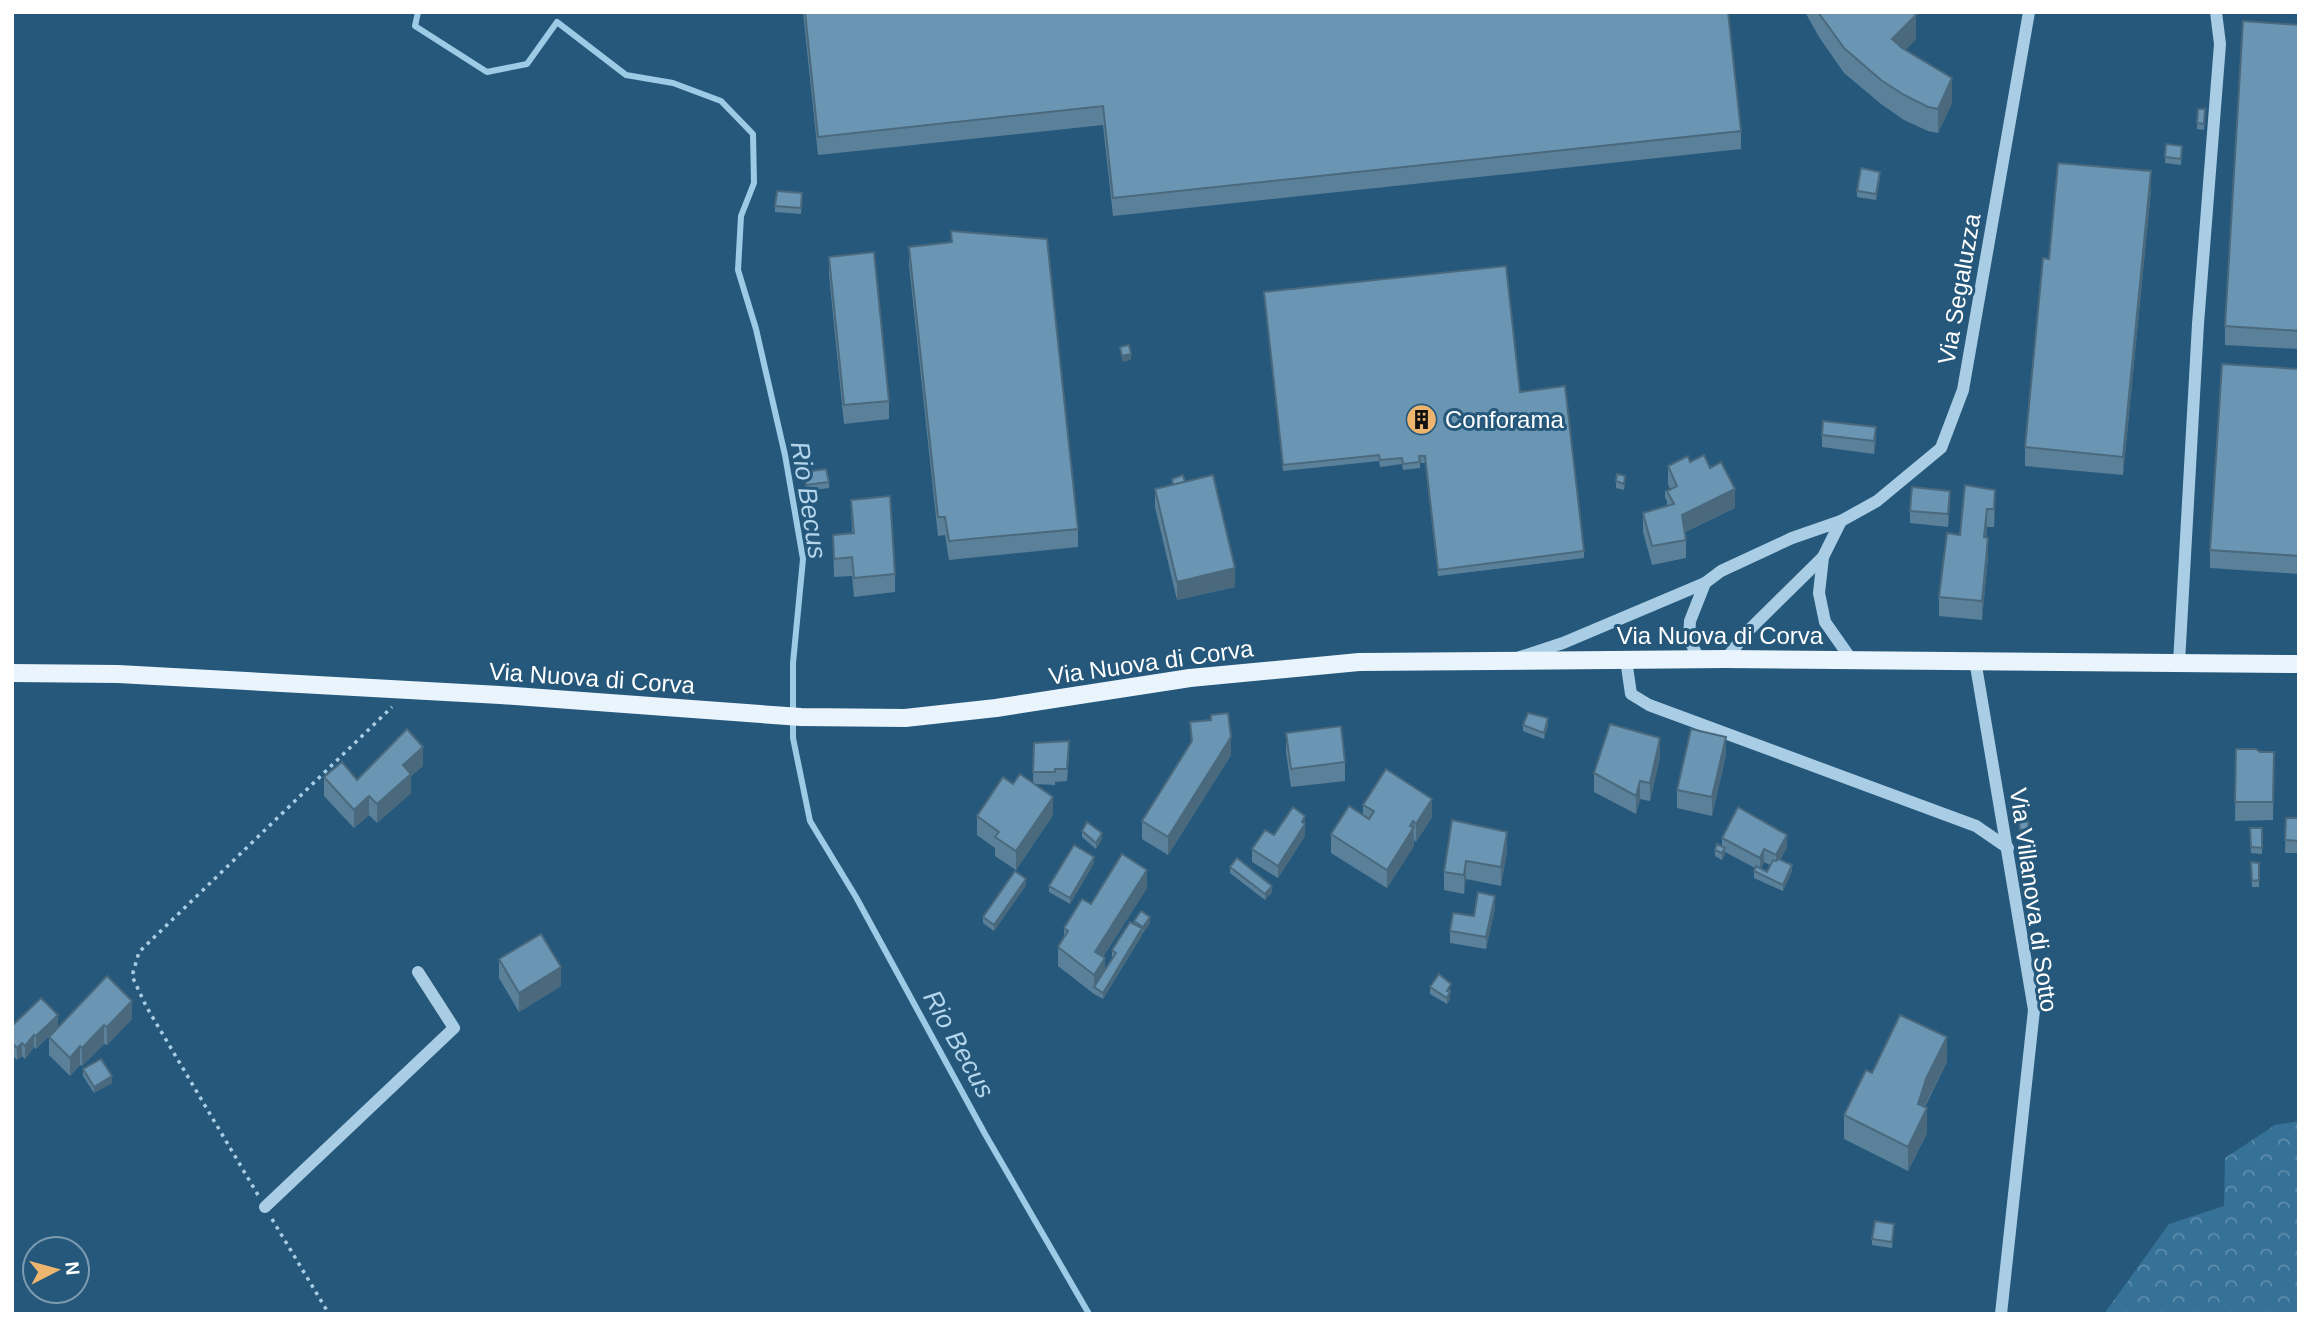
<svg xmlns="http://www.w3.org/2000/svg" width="2311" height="1326" viewBox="0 0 2311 1326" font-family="Helvetica,sans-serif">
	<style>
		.forest { fill: url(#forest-crowns) }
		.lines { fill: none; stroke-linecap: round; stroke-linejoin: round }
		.stream { stroke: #9dcae5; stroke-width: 6 }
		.path { stroke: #a9cde4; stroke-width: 3.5; stroke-dasharray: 3.5 5; stroke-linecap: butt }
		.minor { stroke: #a9cde4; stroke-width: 12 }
		.major { stroke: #e9f4fc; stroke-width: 18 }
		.wall { fill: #5b819a; fill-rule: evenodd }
		.shaded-wall { fill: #4a697d }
		.building { fill: #6a96b3; stroke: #4a697d; stroke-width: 2 }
		.labels { text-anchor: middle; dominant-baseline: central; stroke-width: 6; stroke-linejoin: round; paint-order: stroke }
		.street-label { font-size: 24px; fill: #fff; stroke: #25587b }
		.poi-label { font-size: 24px; fill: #fff; stroke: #25587b; text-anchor: start }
		.water-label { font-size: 26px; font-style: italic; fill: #b4d6ec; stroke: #25587b }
	</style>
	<defs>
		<pattern id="forest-crowns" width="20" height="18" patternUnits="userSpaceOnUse" patternTransform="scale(1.75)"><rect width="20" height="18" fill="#367197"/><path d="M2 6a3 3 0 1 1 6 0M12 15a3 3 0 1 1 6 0" fill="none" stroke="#5e8dac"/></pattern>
	</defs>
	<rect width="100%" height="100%" fill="#25587b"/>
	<polygon class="forest" points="2299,1121 2299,1314 2104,1314 2169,1224 2224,1206 2225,1158 2275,1125"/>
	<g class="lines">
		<polyline class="stream" points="418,12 415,26 487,72 527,64 557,22 626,75 673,83 721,101 753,134 754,183 741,216 738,270 756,329 785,455 803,559 793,663 793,738 810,821 856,897 985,1134 1089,1314"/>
		<g class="path">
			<polyline points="258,1195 146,1006 132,976 139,952 392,707"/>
			<polyline points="272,1219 329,1314"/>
		</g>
		<g class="minor">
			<polyline points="1823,557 1819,593 1825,622 1851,659"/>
			<polyline points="1520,657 1563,643 1705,583"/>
			<polyline points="1699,659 1689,639 1690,621 1705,583 1721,571 1792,538 1841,521"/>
			<polyline points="1726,659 1748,631 1823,557 1841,521 1877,501 1941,448 1963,390 2029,12"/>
			<polyline points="1626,660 1631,694 1649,705 1976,826 2008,848"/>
			<polyline points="1975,660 2034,1010 2001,1314"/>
			<polyline points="2179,663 2198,324 2220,44 2216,12"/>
			<polyline points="265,1207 454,1028 418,972"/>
		</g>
		<polyline class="major" points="12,673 118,674 500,695 801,717 905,718 996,708 1190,678 1359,662 1726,659 2299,664"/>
	</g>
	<g class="wall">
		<polygon points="803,12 1728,12 1741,131 1741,149 1113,216 1103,125 818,155"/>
		<polygon points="1805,12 1912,12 1916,39 1905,50 1952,103 1938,133 1928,131 1904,120 1881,104 1844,73 1819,37"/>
		<polygon points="2299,25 2299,349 2225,345 2225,326"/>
		<polygon points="2198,109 2205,109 2204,130 2197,129"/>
		<polygon points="2166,144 2182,146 2181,165 2165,163"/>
		<polygon points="1880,178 1876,200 1857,197 1857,191"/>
		<polygon points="2151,190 2123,475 2025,466 2025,447 2049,259"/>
		<polygon points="802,200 801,214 775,212 775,206"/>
		<polygon points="951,231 1078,529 1078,547 949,560 945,535 938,536 909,265 909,247 951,242"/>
		<polygon points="829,257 889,401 889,419 844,424 829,275"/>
		<polygon points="1264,292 1520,392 1584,551 1584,558 1438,576 1425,463 1420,463 1420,468 1403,470 1402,464 1380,467 1379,461 1283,471"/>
		<polygon points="2299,369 2299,574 2210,568 2210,550"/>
		<polygon points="1822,435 1876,440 1874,454 1822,447"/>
		<polygon points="1690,462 1710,468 1735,508 1685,532 1686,540 1686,558 1652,565 1643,532 1643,513 1667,506 1667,502 1665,497 1665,491 1670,489 1668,484 1668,466"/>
		<polygon points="804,472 829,482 829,488 806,491"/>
		<polygon points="1172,479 1185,482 1235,587 1177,600 1155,507 1155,489 1172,485"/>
		<polygon points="1616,481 1625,482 1624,490 1616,488"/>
		<polygon points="1965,485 1995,508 1994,527 1987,527 1986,538 1988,556 1982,620 1939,616 1939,597 1960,535"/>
		<polygon points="851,500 895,574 895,592 854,597 852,576 834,577 833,535 852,533"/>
		<polygon points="1950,503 1948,527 1910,523 1910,511"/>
		<polygon points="1190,722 1231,755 1168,855 1142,839 1142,821 1191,744"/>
		<polygon points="1523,725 1548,725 1544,739 1523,731"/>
		<polygon points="1286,733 1345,762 1345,781 1291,787 1286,752"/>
		<polygon points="1034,743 1069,753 1067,781 1055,782 1055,785 1035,784 1053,815 1016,870 995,856 995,848 977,835 977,816 1013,784 1033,783"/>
		<polygon points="2236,749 2274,752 2273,820 2235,821"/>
		<polygon points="1726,755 1712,816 1677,808 1677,790"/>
		<polygon points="1660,757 1650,801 1640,799 1636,814 1594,792 1594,773"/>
		<polygon points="423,766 411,776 411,793 377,823 369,815 354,828 324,796 324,777 357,780"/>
		<polygon points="1363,805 1432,817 1416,842 1414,840 1414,846 1387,888 1331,853 1331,834 1363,815"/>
		<polygon points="1305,816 1305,836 1278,878 1252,862 1252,849"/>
		<polygon points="2286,818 2299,818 2299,853 2285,853"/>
		<polygon points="1452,820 1507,851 1501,886 1466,879 1464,894 1444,890 1444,872"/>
		<polygon points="2019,822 2029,829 2029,835 2020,836"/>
		<polygon points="2250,828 2262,828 2262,854 2251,853"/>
		<polygon points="1082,831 1102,839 1096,849 1082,837"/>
		<path d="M1722,838L1787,847L1780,860L1792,871L1783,891L1754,878V871L1755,868L1725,852V854L1722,860L1715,856V850L1722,847ZM1764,862L1770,865L1767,872L1761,868Z"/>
		<polygon points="2251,862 2259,863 2259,887 2252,887"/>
		<polygon points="1094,863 1070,904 1049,892 1049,886"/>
		<polygon points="1230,867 1272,892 1265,900 1230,873"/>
		<polygon points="1026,885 994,931 983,923 983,917"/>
		<polygon points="1147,888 1103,957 1105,971 1113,957 1112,957 1112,950 1134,924 1134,921 1150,923 1143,933 1142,932 1142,935 1103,999 1094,994 1058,966 1058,947 1064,937 1064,928 1091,904"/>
		<polygon points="1495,908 1486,949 1450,943 1450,931 1474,916"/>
		<polygon points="499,959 561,986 519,1012 499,978"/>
		<polygon points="1430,987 1451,990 1450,992 1450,999 1447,1004 1430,994"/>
		<polygon points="132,1019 107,1045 104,1044 82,1066 80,1065 70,1076 49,1055 49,1037 52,1033 36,1049 34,1047 25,1059 22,1056 17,1060 12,1055 12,1026 58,1027"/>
		<polygon points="1947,1062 1925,1107 1927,1133 1908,1171 1844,1139 1844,1115 1872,1073"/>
		<polygon points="83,1069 112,1083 94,1093 83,1076"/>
		<polygon points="1894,1230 1892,1248 1872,1245 1872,1239"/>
	</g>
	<g class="shaded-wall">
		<polygon points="1916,15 1916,39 1892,63 1892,39"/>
		<polygon points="1952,78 1952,103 1938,133 1938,109"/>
		<polygon points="2151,171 2151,190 2123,475 2123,457"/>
		<polygon points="1131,354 1131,360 1122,362 1122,356"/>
		<polygon points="1876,427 1876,440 1874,454 1874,441"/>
		<polygon points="1735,489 1735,508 1682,533 1682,515"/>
		<polygon points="1995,490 1995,508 1994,527 1994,509"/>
		<polygon points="1950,491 1950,503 1948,527 1948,514"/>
		<polygon points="1987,509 1987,527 1984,556 1984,537"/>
		<polygon points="1988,538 1988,556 1982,620 1982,601"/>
		<polygon points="1235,568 1235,587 1177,600 1177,582"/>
		<polygon points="1548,718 1548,725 1544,739 1544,733"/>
		<polygon points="1231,737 1231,755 1168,855 1168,837"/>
		<polygon points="1726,737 1726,755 1712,816 1712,797"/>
		<polygon points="1660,738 1660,757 1650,801 1650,783"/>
		<polygon points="423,747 423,766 411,776 411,793 377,823 377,804 403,765"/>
		<polygon points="1640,781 1640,799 1636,814 1636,796"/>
		<polygon points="369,796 369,815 354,828 354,810"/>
		<polygon points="1053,797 1053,815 1016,870 1016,851"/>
		<polygon points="1432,799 1432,817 1416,842 1416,824"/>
		<polygon points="1305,816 1305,836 1278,878 1278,866"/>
		<polygon points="1413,821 1414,846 1387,888 1387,870"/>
		<polygon points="1507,832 1507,851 1501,886 1501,867"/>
		<polygon points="1102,833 1102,839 1096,849 1096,843"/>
		<polygon points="1787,835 1787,847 1776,867 1776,855"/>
		<polygon points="1725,848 1725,854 1722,860 1722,853"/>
		<polygon points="1764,849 1764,862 1760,870 1760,858"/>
		<polygon points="1094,857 1094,863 1070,904 1070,898"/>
		<polygon points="1466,861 1466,879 1464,894 1464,875"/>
		<polygon points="1792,865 1792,871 1783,891 1783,885"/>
		<polygon points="1147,870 1147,888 1095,970 1095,952"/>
		<polygon points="1026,879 1026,885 994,931 994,925"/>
		<polygon points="1272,886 1272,892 1265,900 1265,894"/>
		<polygon points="1495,896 1495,908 1486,949 1486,937"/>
		<polygon points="1150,917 1150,923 1143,933 1143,927"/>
		<polygon points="1142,928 1142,935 1103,999 1103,993"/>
		<polygon points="1105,958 1105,977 1094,987 1094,975"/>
		<polygon points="561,967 561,986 519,1012 519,993"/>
		<polygon points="1450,992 1450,999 1447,1004 1447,998"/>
		<polygon points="132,1001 132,1019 107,1045 107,1027"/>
		<polygon points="58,1015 58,1027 36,1049 36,1036"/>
		<polygon points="104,1025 104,1044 82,1066 82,1048"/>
		<polygon points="34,1035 34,1047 25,1059 25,1046"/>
		<polygon points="1947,1037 1947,1062 1926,1103 1920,1122 1927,1108 1927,1133 1908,1171 1908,1147 1918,1104 1926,1079"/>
		<polygon points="22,1043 22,1056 17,1060 17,1048"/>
		<polygon points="80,1046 80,1065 70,1076 70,1058"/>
		<polygon points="112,1076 112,1083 94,1093 94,1087"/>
	</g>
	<g class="building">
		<polygon points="805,12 1728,12 1741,131 1113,198 1103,106 818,137"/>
		<polygon points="1912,12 1916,15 1892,39 1902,48 1952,78 1938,109 1928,107 1904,95 1881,80 1844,48 1818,12"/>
		<polygon points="2243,21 2299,25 2299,331 2225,326"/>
		<polygon points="2198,109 2205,109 2204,124 2197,123"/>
		<polygon points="2166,144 2182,146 2181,159 2165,157"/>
		<polygon points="2058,163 2151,171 2123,457 2025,447 2043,258 2049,259"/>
		<polygon points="1861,168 1880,172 1876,194 1857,191"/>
		<polygon points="777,191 802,193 801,208 775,206"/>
		<polygon points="951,231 1047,239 1078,529 949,541 945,517 938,517 909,247 952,242"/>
		<polygon points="874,252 889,401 844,405 829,257"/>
		<polygon points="1506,266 1520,392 1565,386 1584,551 1438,570 1425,456 1419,456 1420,462 1403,464 1402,458 1380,460 1379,455 1283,465 1264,292"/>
		<polygon points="1129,345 1131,354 1122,356 1120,347"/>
		<polygon points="2222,364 2299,369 2299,556 2210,550"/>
		<polygon points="1823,421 1876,427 1874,441 1822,435"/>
		<polygon points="1704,455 1710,468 1721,462 1735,489 1682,515 1686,540 1652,546 1643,513 1674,504 1667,491 1677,486 1668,466 1688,456 1690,462"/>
		<polygon points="826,469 829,482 806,485 804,472"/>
		<polygon points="1617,474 1625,476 1624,484 1616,481"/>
		<polygon points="1183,475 1185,482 1173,485 1172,479"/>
		<polygon points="1213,475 1235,568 1177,582 1155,489"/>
		<polygon points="1965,485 1995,490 1994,509 1987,509 1984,537 1988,538 1982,601 1939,597 1947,533 1960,535"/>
		<polygon points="1912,487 1950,491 1948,514 1910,511"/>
		<polygon points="890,496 895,574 854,578 852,557 834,559 833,535 854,533 851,500"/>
		<polygon points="1228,713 1231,737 1168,837 1142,821 1192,741 1190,722 1211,720 1211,715"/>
		<polygon points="1528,713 1548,718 1544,733 1523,725"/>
		<polygon points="1610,724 1660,738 1650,783 1640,781 1636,796 1594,773"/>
		<polygon points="1341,726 1345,762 1291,769 1286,733"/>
		<polygon points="407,729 423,747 403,765 411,774 377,804 369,796 354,810 324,777 342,762 357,780"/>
		<polygon points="1691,729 1726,737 1712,797 1677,790"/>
		<polygon points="1069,741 1067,769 1055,769 1055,772 1033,772 1034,743"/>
		<polygon points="2236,749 2256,749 2260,752 2274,752 2273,802 2235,802"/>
		<polygon points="1386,769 1432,799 1416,824 1413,821 1410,826 1414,827 1387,870 1331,834 1349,806 1369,819 1374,811 1363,805"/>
		<polygon points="1020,774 1053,797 1016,851 995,837 999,832 977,816 1003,777 1013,784"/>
		<polygon points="1293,807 1305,816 1302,822 1305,824 1278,866 1252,849 1265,830 1274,835"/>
		<polygon points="1738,807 1787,835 1776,855 1764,849 1760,858 1722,838"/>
		<polygon points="2286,818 2299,818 2299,841 2285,840"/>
		<polygon points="1452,820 1507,832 1501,867 1466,861 1464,875 1444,872"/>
		<polygon points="2028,821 2029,829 2020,830 2019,822"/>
		<polygon points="1087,822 1102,833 1096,843 1082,831"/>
		<polygon points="2250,828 2262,828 2262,848 2251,847"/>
		<polygon points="1717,844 1725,848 1722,853 1715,850"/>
		<polygon points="1074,845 1094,857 1070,898 1049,886"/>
		<polygon points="1122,854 1147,870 1095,952 1105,958 1094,975 1058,947 1068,931 1064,928 1082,899 1091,904"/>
		<polygon points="1237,858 1272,886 1265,894 1230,867"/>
		<polygon points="1778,859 1792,865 1783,885 1754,871 1756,866 1767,872 1773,860 1776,861"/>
		<polygon points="2251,862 2259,863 2259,880 2252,881"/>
		<polygon points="1015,871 1026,879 994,925 983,917"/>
		<polygon points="1478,892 1495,896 1486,937 1450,931 1453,913 1474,916"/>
		<polygon points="1141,911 1150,917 1143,927 1134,921"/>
		<polygon points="1130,922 1142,928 1103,993 1094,987 1116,953 1112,950"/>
		<polygon points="541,934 561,967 519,993 499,959"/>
		<polygon points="1439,974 1451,984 1447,991 1450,992 1447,998 1430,987"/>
		<polygon points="107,976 132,1001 107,1027 104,1025 82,1048 80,1046 70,1058 49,1037"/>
		<polygon points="41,998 58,1015 36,1036 34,1035 25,1046 22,1043 17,1048 12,1043 12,1026"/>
		<polygon points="1900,1015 1947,1037 1926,1079 1918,1104 1927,1108 1908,1147 1844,1115 1866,1070 1872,1073"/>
		<polygon points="101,1059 112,1076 94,1087 83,1069"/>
		<polygon points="1875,1221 1894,1224 1892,1242 1872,1239"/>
	</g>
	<defs>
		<symbol id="building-disc" viewBox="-11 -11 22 22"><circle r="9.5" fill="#eeb56e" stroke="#25587b"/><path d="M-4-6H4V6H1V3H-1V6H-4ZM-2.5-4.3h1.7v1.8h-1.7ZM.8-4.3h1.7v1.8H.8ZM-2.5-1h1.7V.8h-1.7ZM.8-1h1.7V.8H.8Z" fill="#111"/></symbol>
	</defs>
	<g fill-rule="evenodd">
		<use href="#building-disc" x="1404" y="402" width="35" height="35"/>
	</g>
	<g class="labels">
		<g class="street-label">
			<text transform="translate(1959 289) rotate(-80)">Via Segaluzza</text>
			<text x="1720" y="635">Via Nuova di Corva</text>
			<text transform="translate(1151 662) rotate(-8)">Via Nuova di Corva</text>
			<text transform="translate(592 678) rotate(4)">Via Nuova di Corva</text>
			<text transform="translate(2034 900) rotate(82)">Via Villanova di Sotto</text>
		</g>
		<g class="poi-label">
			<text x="1445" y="419">Conforama</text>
		</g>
		<g class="water-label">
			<text transform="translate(809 500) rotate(81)">Rio Becus</text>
			<text transform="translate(959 1044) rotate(61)">Rio Becus</text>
		</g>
	</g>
	<rect width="2311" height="1326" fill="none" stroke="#ffffff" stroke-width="28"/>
	<g transform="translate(56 1270) rotate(84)"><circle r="33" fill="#25587b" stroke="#7c9bb0" stroke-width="2"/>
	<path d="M0-5L12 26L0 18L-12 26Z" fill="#eeb56e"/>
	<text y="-10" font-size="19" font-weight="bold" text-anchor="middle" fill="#ffffff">N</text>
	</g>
</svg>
